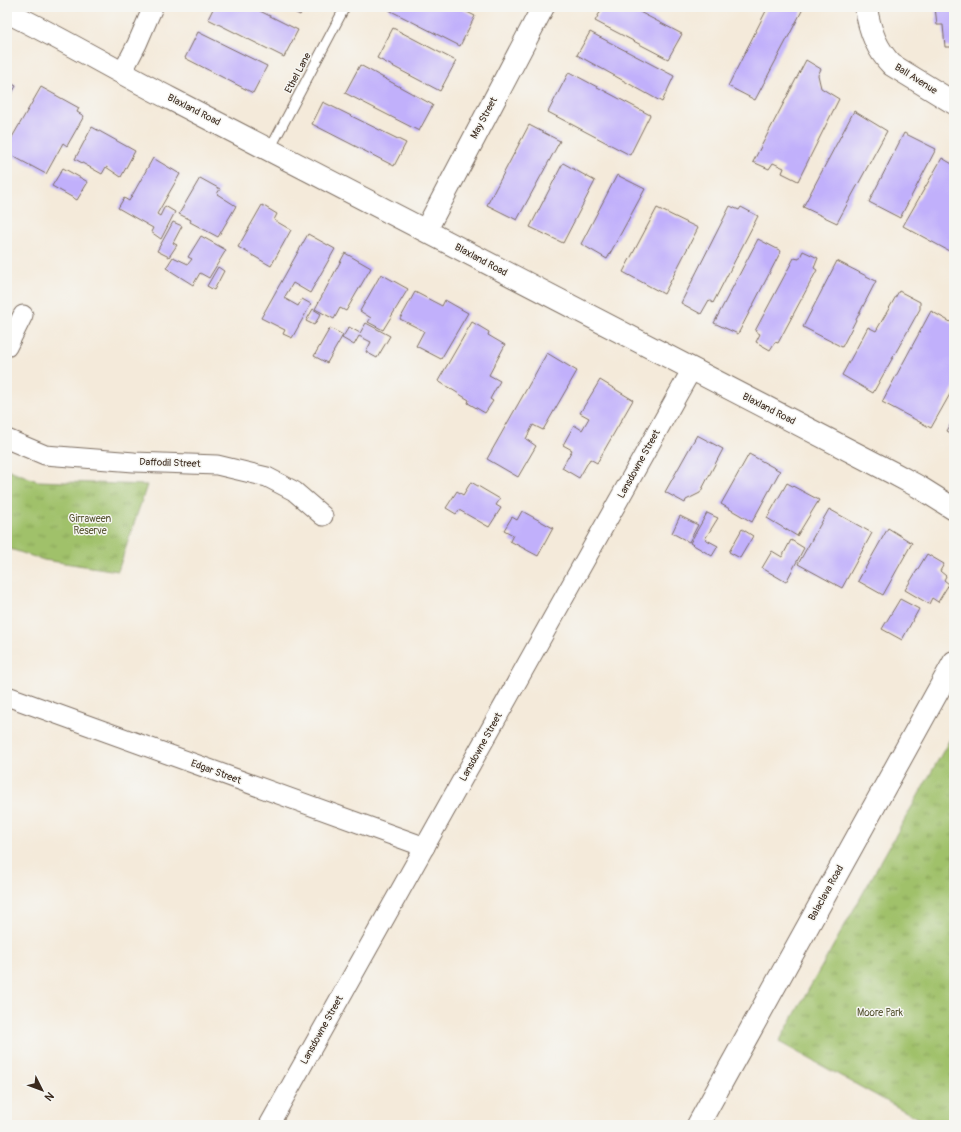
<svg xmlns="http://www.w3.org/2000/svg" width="961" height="1132" viewBox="0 0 961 1132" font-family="Pangolin,sans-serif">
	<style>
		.park { fill: url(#park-tufts); stroke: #6e7644 }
		.building { fill: #c1b0fb }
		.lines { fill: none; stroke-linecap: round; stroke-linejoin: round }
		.service-casing { stroke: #7c6d60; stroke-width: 11 }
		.minor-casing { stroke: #7c6d60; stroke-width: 21 }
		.tertiary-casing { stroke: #7c6d60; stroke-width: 24 }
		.secondary-casing { stroke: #7c6d60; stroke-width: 24 }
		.primary-casing { stroke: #7c6d60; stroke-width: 24 }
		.service { stroke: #fff; stroke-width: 9 }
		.minor { stroke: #fff; stroke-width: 19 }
		.tertiary { stroke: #fff; stroke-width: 22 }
		.secondary { stroke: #fff; stroke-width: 22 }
		.primary { stroke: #fff; stroke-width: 22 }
		.labels { text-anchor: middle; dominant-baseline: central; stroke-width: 3; stroke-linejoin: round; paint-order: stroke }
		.street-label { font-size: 10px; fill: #3b2a1e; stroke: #f6f6f2 }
		.park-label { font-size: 10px; fill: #595735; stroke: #f6f6f2 }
	</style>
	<defs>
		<pattern id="park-tufts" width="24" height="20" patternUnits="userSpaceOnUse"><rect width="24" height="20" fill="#a0c16a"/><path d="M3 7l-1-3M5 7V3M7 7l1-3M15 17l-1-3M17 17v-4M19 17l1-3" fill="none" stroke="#849d57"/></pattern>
	</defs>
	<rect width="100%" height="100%" fill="#f6f6f2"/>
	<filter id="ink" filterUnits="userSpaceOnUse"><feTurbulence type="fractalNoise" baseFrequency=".025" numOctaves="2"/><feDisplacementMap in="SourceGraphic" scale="8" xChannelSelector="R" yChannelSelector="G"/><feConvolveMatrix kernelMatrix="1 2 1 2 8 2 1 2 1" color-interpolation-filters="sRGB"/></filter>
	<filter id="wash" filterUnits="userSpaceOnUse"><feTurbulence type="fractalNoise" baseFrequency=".012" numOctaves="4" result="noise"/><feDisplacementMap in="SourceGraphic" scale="16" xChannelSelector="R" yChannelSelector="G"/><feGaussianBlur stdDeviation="0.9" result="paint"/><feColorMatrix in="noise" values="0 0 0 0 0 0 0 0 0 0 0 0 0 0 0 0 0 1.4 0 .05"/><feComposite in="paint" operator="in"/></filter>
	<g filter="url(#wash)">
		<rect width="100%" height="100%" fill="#f4eada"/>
		<g class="park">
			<polygon points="7,469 37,481 147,485 118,571 44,560 7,548"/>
			<polygon points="954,732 954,1125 930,1125 779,1042"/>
		</g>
		<g id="blocks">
			<g class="building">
				<polygon points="214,7 252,7 298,30 284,57 208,19"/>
				<polygon points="284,7 304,7 300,15"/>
				<polygon points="390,7 457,7 475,16 460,46 389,10"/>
				<polygon points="603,7 630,7 682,34 668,59 595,21"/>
				<polygon points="768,7 804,7 755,100 728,86"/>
				<polygon points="935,7 954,7 954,47 945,47 943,25 937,25"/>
				<polygon points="393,28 456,61 440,91 377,58"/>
				<polygon points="198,32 267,66 253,93 185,58"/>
				<polygon points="590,32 674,76 662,102 577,55"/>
				<polygon points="806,60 821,69 818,75 821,88 839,99 798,181 782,173 784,168 773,163 769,169 753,162"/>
				<polygon points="360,65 433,105 419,131 345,93"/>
				<polygon points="569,72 650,115 630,155 548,112"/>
				<polygon points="7,81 16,86 7,102"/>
				<polygon points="41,87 79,108 77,112 84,116 67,146 63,143 46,174 7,153 7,146"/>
				<polygon points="323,102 406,143 394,166 312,124"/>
				<polygon points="854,111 887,131 837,223 803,207"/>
				<polygon points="529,125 560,141 517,220 487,205"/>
				<polygon points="92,127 135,151 121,177 106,167 102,174 75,159"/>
				<polygon points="904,133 936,149 900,218 869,202"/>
				<polygon points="153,158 180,174 157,214 160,216 165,206 175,212 161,239 151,232 153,228 118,208 124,198 129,201"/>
				<polygon points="942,158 954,165 954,242 949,251 903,226"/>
				<polygon points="563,163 595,181 563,243 530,227"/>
				<polygon points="63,168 88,182 77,200 52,186"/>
				<polygon points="617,175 645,189 607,259 581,244"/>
				<polygon points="200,178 220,189 217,194 236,206 218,237 190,222 191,220 179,214"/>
				<polygon points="262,205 277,214 274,220 291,230 271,266 238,247"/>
				<polygon points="730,206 739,210 741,207 758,216 713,303 709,300 701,314 681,303"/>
				<polygon points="657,208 698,228 664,294 623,272"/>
				<polygon points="173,222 182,226 173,243 177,245 169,257 157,251"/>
				<polygon points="308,234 335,249 310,293 293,283 284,298 298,306 302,299 311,304 292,338 283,334 285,330 261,318"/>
				<polygon points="201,236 226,250 209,278 200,273 193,285 166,268 173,257 188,264 192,259 188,257"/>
				<polygon points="758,239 781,251 738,334 714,323"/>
				<polygon points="803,251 818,258 814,268 817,270 778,343 775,342 770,350 756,342 760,334 755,331 794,258 799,259"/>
				<polygon points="345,253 371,268 346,311 340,308 334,319 315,309"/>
				<polygon points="837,261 876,281 842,347 803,327"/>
				<polygon points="218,267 224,271 214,290 207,286"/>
				<polygon points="381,274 408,289 383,330 368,322 371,318 360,311"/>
				<polygon points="899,291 920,302 920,309 873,393 842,375 868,327 876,331"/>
				<polygon points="415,292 442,306 445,300 468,313 441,359 416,346 424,331 400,319"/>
				<polygon points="313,309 321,314 314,325 306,321"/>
				<polygon points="931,311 954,324 954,387 931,428 882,402"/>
				<polygon points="472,322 489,332 488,335 505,345 489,375 500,381 490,399 493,401 485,413 468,403 469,400 438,381"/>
				<polygon points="366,323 390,336 377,358 366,352 371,342 359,336 354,345 342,338 349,327 360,333"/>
				<polygon points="330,328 343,335 327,363 314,356"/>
				<polygon points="547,353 577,371 543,430 533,425 526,439 536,446 518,477 487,459"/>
				<polygon points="600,380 633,400 597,463 590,459 579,478 562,468 572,450 563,445 574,425 582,430 589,418 580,413"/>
				<polygon points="954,418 954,435 947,431"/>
				<polygon points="697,435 723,449 700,493 686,500 685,503 665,492"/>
				<polygon points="749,454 780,471 752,522 721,504"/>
				<polygon points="471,482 500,499 496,505 501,508 489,527 459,510 456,514 446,508 457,491 463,495"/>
				<polygon points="787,483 819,500 797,536 767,518"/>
				<polygon points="829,509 872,533 842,588 798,564"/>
				<polygon points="522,511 553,528 538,556 510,541 513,535 504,530 512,517 517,520"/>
				<polygon points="707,513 718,518 705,539 718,546 712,556 690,543"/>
				<polygon points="680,516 698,525 689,542 672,533"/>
				<polygon points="888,528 912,543 883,595 858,581"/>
				<polygon points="742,529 753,536 740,558 729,552"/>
				<polygon points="791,540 804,548 786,582 762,568 772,551 782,557"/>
				<polygon points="927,554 944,564 940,571 946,576 944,580 949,584 938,602 932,598 929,604 905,590"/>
				<polygon points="900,599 919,609 902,640 882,629"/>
			</g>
		</g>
	</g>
	<g filter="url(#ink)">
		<use href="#blocks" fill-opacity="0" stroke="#7c6d60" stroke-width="1"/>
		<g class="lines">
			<defs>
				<polyline id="service" points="270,149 345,7"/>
				<g id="minor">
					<polyline points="122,73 137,44 153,7"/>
					<polyline points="7,347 23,315"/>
					<polyline points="7,439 45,455 134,462 217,465 267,477 294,491 323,516"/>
					<polyline points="7,696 425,847"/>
					<polyline points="269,1125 692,369"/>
				</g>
				<g id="tertiary">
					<path d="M866,7C869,29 876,49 892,65L954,103"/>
					<polyline points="426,230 543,7"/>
				</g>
				<polyline id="secondary" points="698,1125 954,662"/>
				<path id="primary" d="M7,12C63,39 116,71 171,99C413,223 653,349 893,473L919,487L954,509"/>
			</defs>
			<use href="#service" class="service-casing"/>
			<use href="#minor" class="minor-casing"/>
			<use href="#tertiary" class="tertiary-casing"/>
			<use href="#secondary" class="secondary-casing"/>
			<use href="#primary" class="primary-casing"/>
			<use href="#service" class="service"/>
			<use href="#minor" class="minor"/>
			<use href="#tertiary" class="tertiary"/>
			<use href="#secondary" class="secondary"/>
			<use href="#primary" class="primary"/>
		</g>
	</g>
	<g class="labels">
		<g class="street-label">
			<text transform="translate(298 73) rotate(-62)">Ethel Lane</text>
			<text transform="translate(916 79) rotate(32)">Ball Avenue</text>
			<text transform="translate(194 110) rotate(27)">Blaxland Road</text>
			<text transform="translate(484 118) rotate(-62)">May Street</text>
			<text transform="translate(481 260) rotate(28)">Blaxland Road</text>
			<text transform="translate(769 409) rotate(27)">Blaxland Road</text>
			<text transform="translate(170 463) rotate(2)">Daffodil Street</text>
			<text transform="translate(639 464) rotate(-61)">Lansdowne Street</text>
			<text transform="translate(481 747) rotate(-61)">Lansdowne Street</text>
			<text transform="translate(216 772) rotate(20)">Edgar Street</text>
			<text transform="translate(826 893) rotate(-61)">Balaclava Road</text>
			<text transform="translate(322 1030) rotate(-61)">Lansdowne Street</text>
		</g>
		<g class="park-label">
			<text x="90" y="519">Girraween<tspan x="90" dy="12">Reserve</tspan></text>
			<text x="880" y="1013">Moore Park</text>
		</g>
	</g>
	<rect width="961" height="1132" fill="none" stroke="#f6f6f2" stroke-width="24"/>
	<g transform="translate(42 1090) rotate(132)" stroke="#f6f6f2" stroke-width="3" paint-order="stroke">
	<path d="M0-3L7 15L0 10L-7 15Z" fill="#3b2a1e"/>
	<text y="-6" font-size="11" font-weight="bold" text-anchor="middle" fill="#3b2a1e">N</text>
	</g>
</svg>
